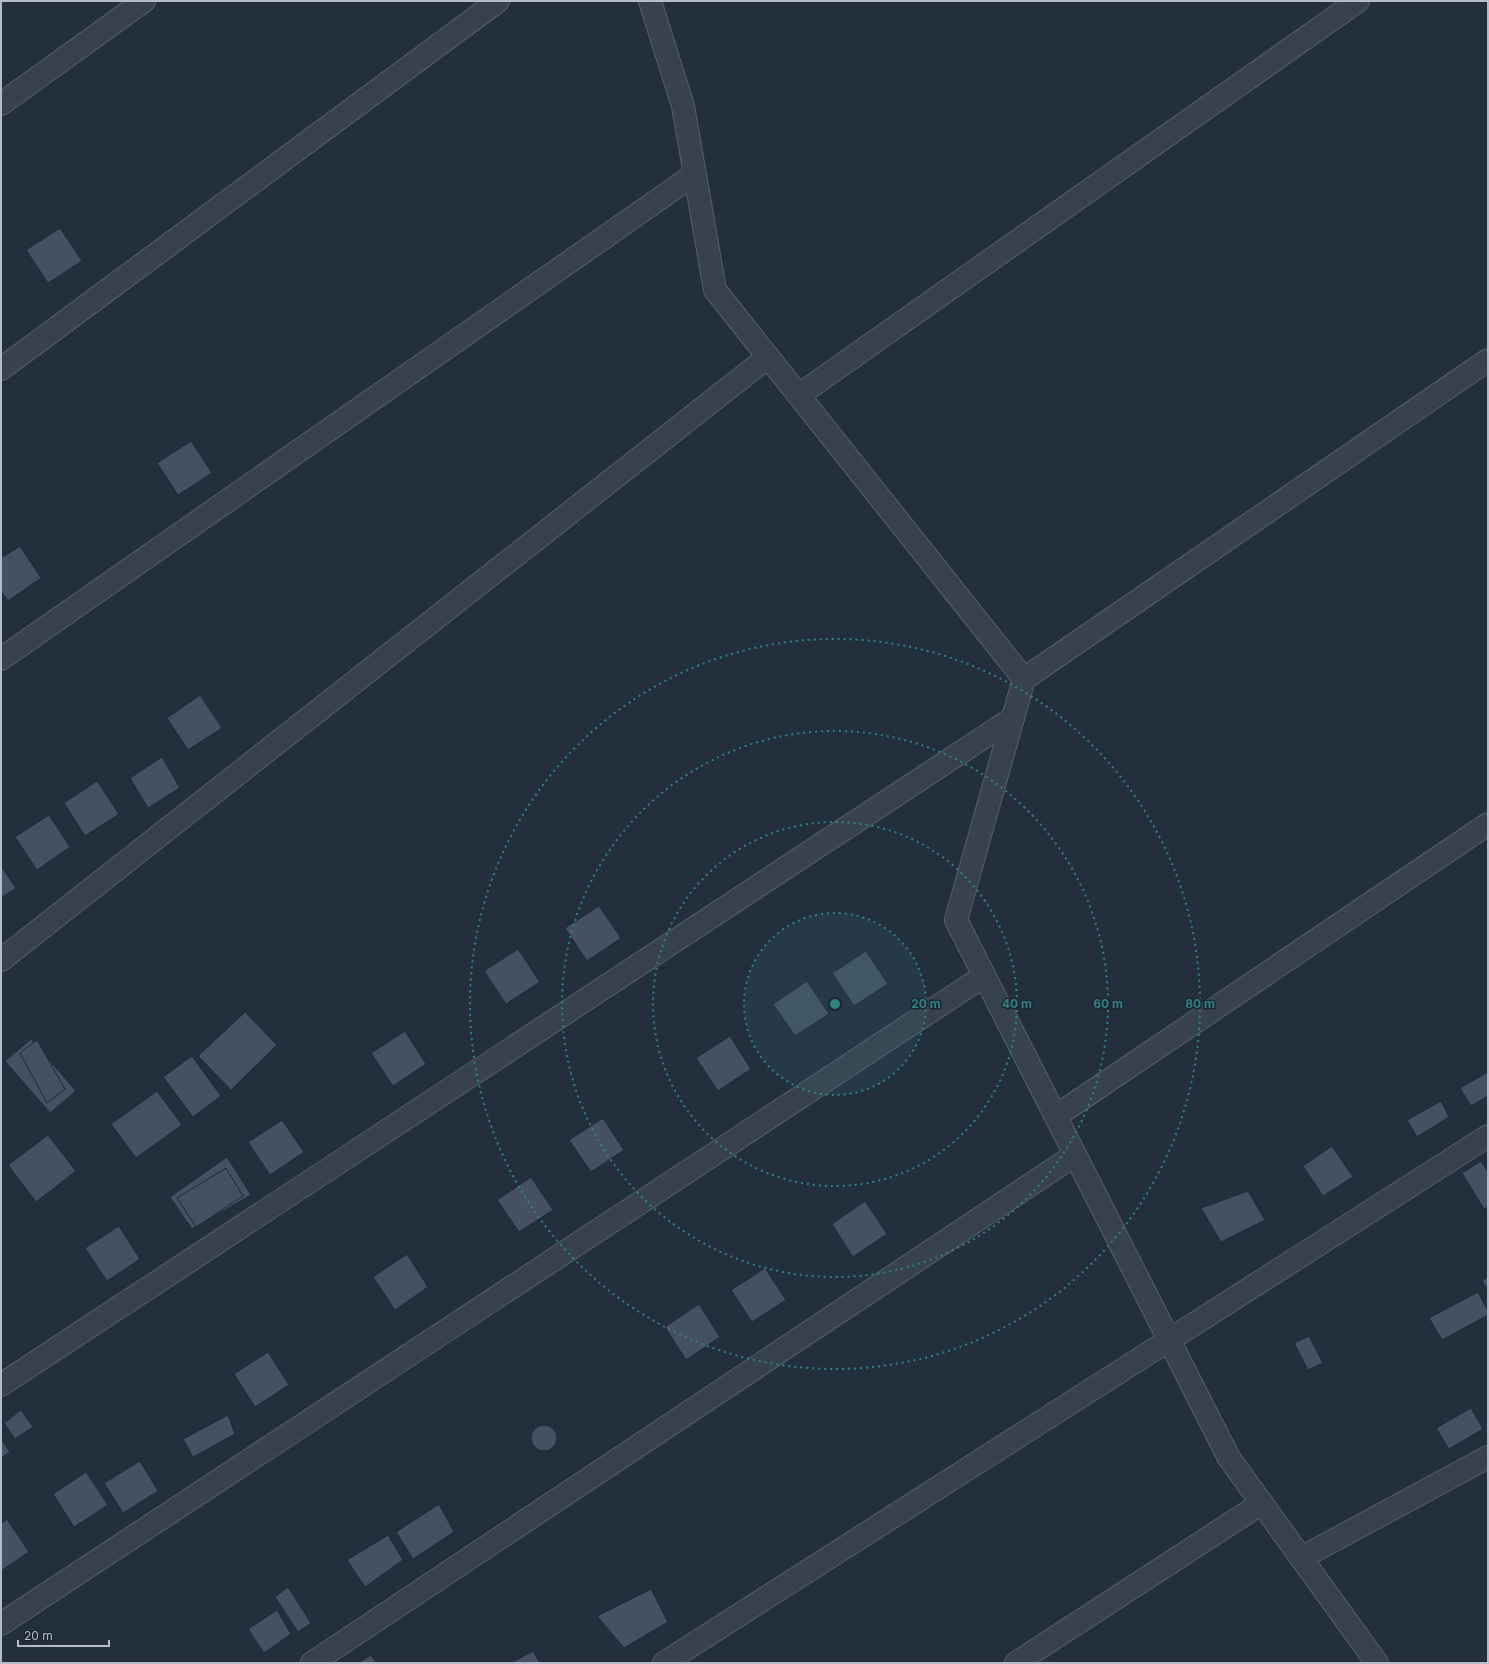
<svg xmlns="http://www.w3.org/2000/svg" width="1489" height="1664" viewBox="0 0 1489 1664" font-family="Inter,sans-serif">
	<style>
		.building { fill: #455162; stroke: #1f2835 }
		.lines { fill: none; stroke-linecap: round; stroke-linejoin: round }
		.minor-casing { stroke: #565f6c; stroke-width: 24 }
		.minor { stroke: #38414e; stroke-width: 22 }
		.ring { fill: none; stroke: #308480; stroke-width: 2; stroke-dasharray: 2 4 }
		.centre { fill: #308480; stroke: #1d2633; stroke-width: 2 }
		.ring-label { font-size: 12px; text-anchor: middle; font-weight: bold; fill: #308480; stroke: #1d2633; stroke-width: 3; stroke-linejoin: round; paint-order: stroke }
	</style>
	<rect width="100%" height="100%" fill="#242f3e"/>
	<g class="building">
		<polygon points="60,228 82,261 48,283 26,250"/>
		<polygon points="191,441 212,473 178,495 157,463"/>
		<polygon points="20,546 41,578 8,601 1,591 1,558"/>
		<polygon points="200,695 222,728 188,750 167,718"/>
		<polygon points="162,757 180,788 148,808 130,778"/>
		<polygon points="97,781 119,814 85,836 64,803"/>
		<polygon points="49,815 70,847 37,870 15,837"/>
		<polygon points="1,866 16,888 1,898"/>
		<polygon points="599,906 621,938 587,961 565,928"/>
		<polygon points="518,949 540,982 506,1004 484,971"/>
		<polygon points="866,951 888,984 854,1006 832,973"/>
		<polygon points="807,981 829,1014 795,1036 773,1004"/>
		<polygon points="245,1012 277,1045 231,1090 198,1056"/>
		<polygon points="405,1031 426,1064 393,1086 371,1053"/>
		<polygon points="730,1036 751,1069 718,1091 696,1058"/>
		<polygon points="31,1039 76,1091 50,1113 5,1061"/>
		<polygon points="37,1040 65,1089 47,1103 20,1053"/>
		<polygon points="192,1056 221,1096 193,1117 163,1077"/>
		<polygon points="1488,1072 1488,1096 1471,1106 1460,1088"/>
		<polygon points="157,1091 182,1125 136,1158 111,1124"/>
		<polygon points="1441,1101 1449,1117 1417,1137 1407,1120"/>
		<polygon points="603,1118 624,1150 591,1172 569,1140"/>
		<polygon points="282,1120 304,1152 270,1175 248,1142"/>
		<polygon points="48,1135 76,1171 36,1202 8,1165"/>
		<polygon points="1332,1146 1353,1177 1323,1196 1303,1166"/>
		<polygon points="227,1157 251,1195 192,1229 170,1197"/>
		<polygon points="1481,1161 1488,1172 1488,1207 1484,1209 1462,1173"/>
		<polygon points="226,1168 243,1196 196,1227 177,1198"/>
		<polygon points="531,1177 553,1210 519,1232 497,1200"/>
		<polygon points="1248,1191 1265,1220 1221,1242 1201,1208"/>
		<polygon points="865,1201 887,1234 853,1257 832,1224"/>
		<polygon points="119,1226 140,1259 107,1281 85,1248"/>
		<polygon points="407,1254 428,1287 395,1310 373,1277"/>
		<polygon points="765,1268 786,1300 752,1322 731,1290"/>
		<polygon points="1488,1277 1488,1290 1482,1281"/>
		<polygon points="1478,1292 1488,1311 1488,1315 1442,1340 1429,1318"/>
		<polygon points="699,1304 720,1337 686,1360 665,1327"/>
		<polygon points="1309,1336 1323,1363 1308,1370 1294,1343"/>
		<polygon points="268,1352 289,1385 255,1407 234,1374"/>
		<polygon points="1471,1408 1483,1429 1449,1449 1436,1428"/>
		<polygon points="21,1410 33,1427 15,1439 4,1423"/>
		<polygon points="228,1415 235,1434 193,1457 183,1439"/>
		<circle cx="544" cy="1438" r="13"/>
		<polygon points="1,1439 10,1452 1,1458"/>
		<polygon points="140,1461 158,1491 123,1513 104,1483"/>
		<polygon points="86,1472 108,1505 74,1527 53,1494"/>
		<polygon points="439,1504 454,1532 413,1559 396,1532"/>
		<polygon points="7,1519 29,1552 1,1571 1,1524"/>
		<polygon points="388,1535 403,1560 365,1587 347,1560"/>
		<polygon points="288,1587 311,1623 298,1632 275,1597"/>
		<polygon points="651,1589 668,1622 624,1648 597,1616"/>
		<polygon points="277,1610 291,1634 264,1653 248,1629"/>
		<polygon points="533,1651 540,1663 511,1663"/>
		<polygon points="371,1655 376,1663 358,1663"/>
	</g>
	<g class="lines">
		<defs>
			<g id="minor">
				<polyline points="650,1 683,106 715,290 1024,679 956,920 1229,1458 1377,1663"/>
				<polyline points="1,104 144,1"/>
				<polyline points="1,369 498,1"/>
				<polyline points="799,395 1358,1"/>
				<polyline points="1,659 695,174"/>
				<polyline points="1024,679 1488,360"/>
				<polyline points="1,960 768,357"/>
				<polyline points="1056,1116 1488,824"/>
				<polyline points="1,1385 1013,718"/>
				<polyline points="1301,1558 1488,1457"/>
				<polyline points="1,1624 984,976"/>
				<polyline points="312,1663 1075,1155"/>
				<polyline points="664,1663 1488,1136"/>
				<polyline points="1016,1663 1262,1503"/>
			</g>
		</defs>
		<use href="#minor" class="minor-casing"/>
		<use href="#minor" class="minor"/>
	</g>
	<circle cx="835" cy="1004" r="91" fill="#308480" fill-opacity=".12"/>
	<g class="ring">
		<circle cx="835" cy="1004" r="91"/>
		<circle cx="835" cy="1004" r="182"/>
		<circle cx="835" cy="1004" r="273"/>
		<circle cx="835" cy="1004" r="365"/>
	</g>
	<circle cx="835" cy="1004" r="6" class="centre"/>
	<g class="ring-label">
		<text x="926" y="1008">20 m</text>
		<text x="1017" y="1008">40 m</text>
		<text x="1108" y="1008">60 m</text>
		<text x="1200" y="1008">80 m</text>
	</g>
	<rect width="1489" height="1664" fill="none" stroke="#b4bcc9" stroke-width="4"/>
	<path d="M18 1640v6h91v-6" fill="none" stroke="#b4bcc9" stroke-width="2"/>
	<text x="24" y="1640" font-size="12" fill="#b4bcc9" stroke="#1d2633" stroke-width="3" paint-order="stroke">20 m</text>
</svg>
